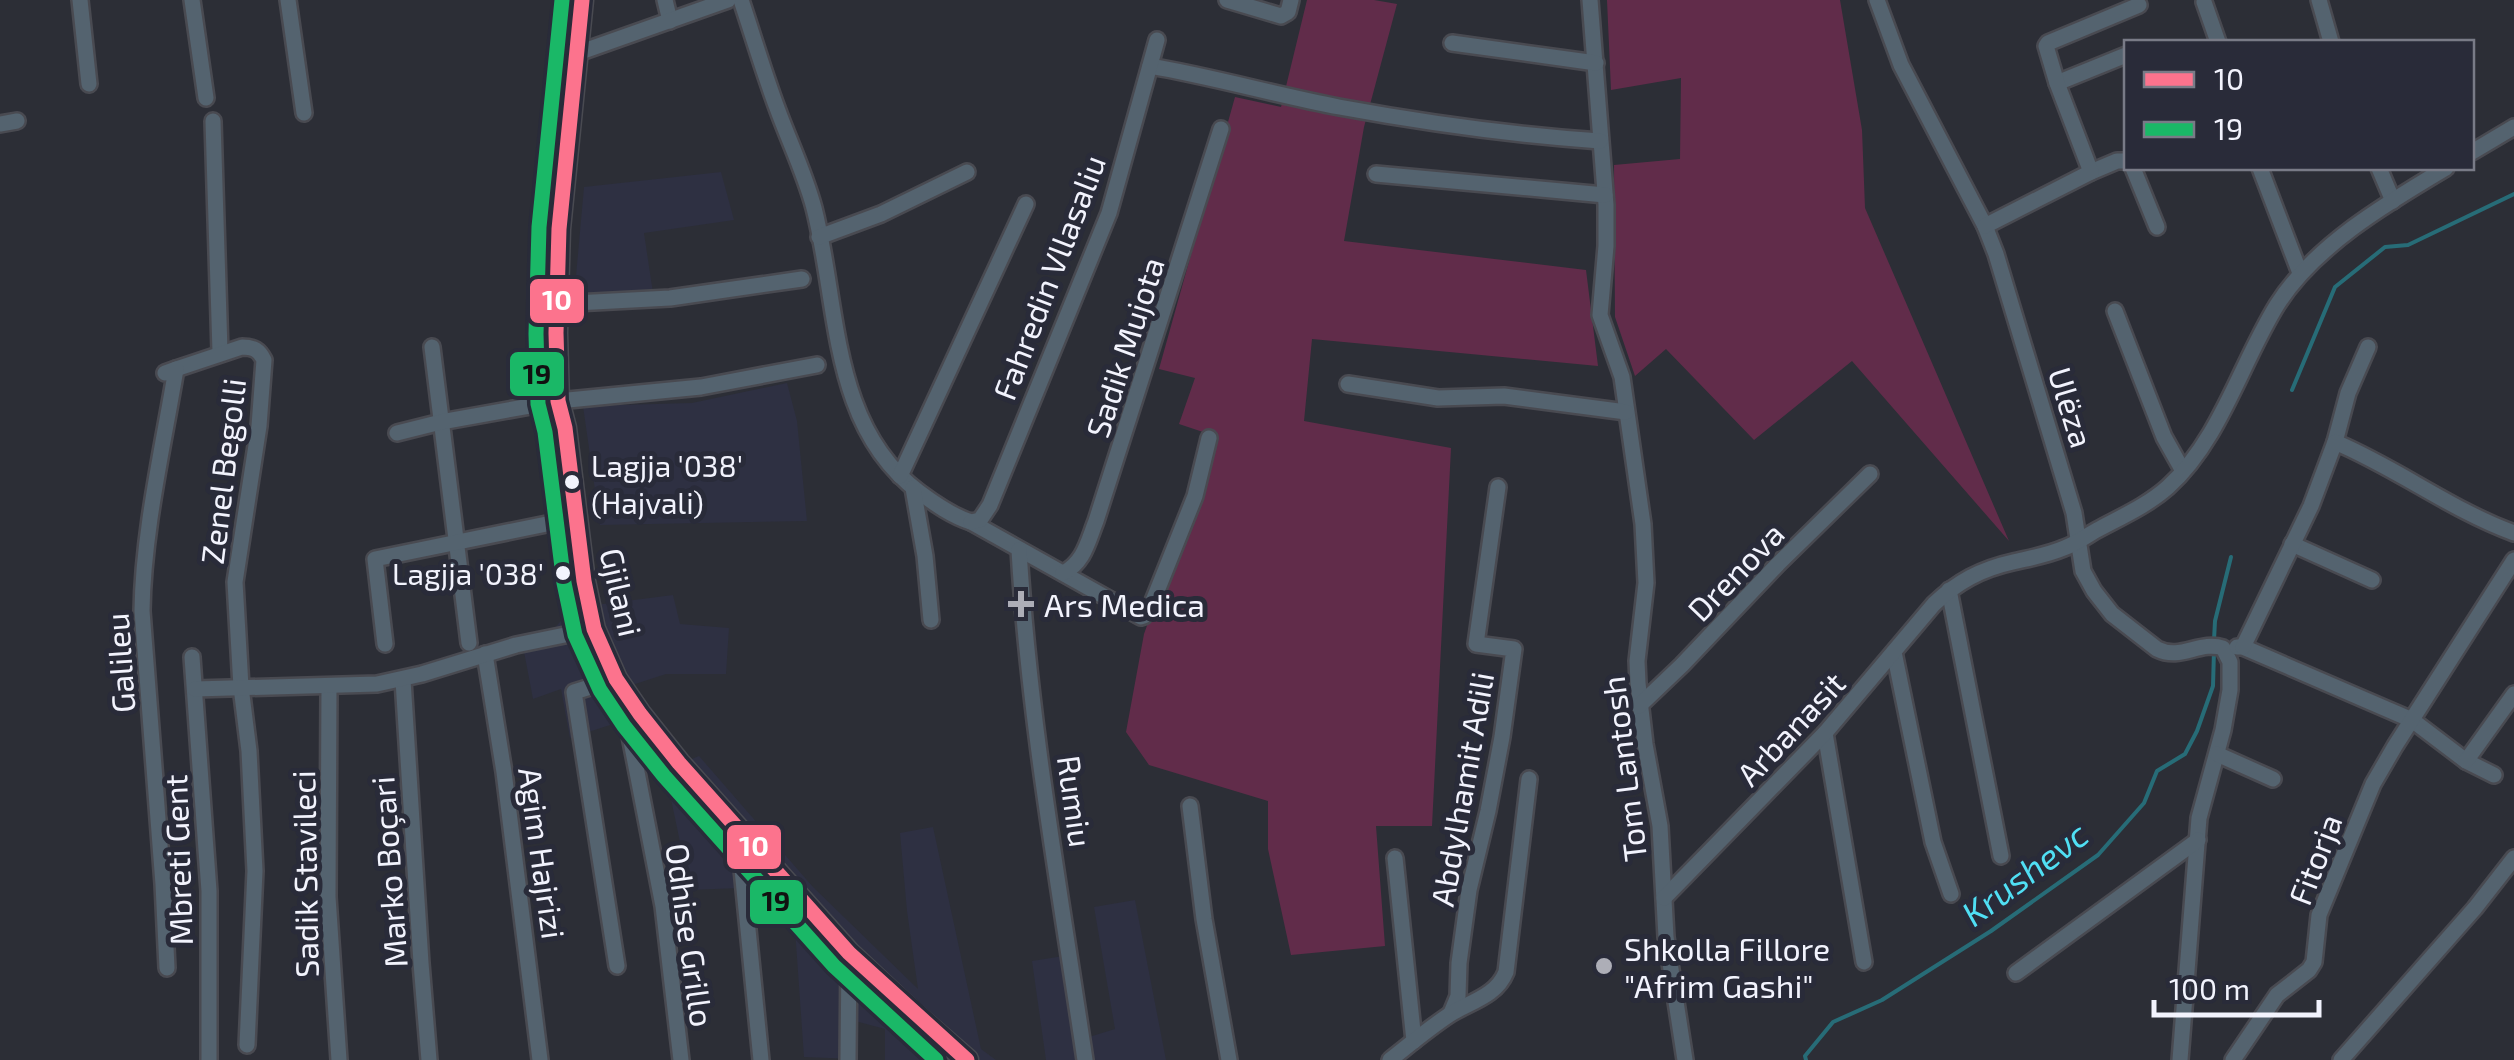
<svg xmlns="http://www.w3.org/2000/svg" width="2514" height="1060" viewBox="0 0 2514 1060" font-family="'Exo 2',sans-serif">
	<style>
		.built { fill: #2e3042 }
		.green { fill: #612c4a }
		.lines { fill: none; stroke-linecap: round; stroke-linejoin: round }
		.stream { stroke: #276c77; stroke-width: 4 }
		.minor-casing { stroke: #494a51; stroke-width: 20 }
		.major-casing { stroke: #494a51; stroke-width: 25 }
		.minor { stroke: #54636f; stroke-width: 15 }
		.major { stroke: #546c7d; stroke-width: 20 }
		.bus-1-casing { stroke: #292b39; stroke-width: 22 }
		.bus-2-casing { stroke: #292b39; stroke-width: 22 }
		.bus-1 { stroke: #fc738d; stroke-width: 15 }
		.bus-2 { stroke: #1ab867; stroke-width: 15 }
		.bus-dot { fill: #f2f3fd; stroke: #292b39; stroke-width: 4 }
		.poi-dot { fill: #adaeb7; stroke: #292b39; stroke-width: 4 }
		.labels { text-anchor: middle; dominant-baseline: central; stroke-width: 10; stroke-linejoin: round; paint-order: stroke }
		.bus-label { font-size: 30px; fill: #f2f3fd; stroke: #292b39; text-anchor: start }
		.street-label { font-size: 32px; fill: #f2f3fd; stroke: #292b39 }
		.poi-label { font-size: 32px; fill: #f2f3fd; stroke: #292b39; text-anchor: start }
		.water-label { font-size: 35px; font-style: italic; fill: #50dff4; stroke: #292b39 }
		.line-badge { stroke: #292b39; stroke-width: 4 }
		.badge-label { font-size: 28px; text-anchor: middle; font-weight: bold; fill: #fff }
		.pale-badge-label { font-size: 28px; text-anchor: middle; font-weight: bold; fill: #111 }
	</style>
	<rect width="100%" height="100%" fill="#2c2e36"/>
	<g class="built">
		<polygon points="721,172 734,220 644,233 653,293 574,298 584,187"/>
		<polygon points="787,383 797,421 807,521 600,525 583,406 692,403"/>
		<polygon points="673,595 680,624 729,628 726,674 666,674 629,686 647,713 570,738 561,689 533,699 521,636 553,630 572,608"/>
		<polygon points="699,756 813,887 918,989 907,911 900,833 933,827 981,1049 996,1060 885,1060 885,1029 855,1021 854,1059 804,1057 794,915 765,887 690,890 665,770"/>
		<polygon points="1135,900 1166,1060 1046,1060 1032,961 1076,954 1089,1037 1115,1029 1094,907"/>
	</g>
	<g class="green">
		<polygon points="1307,0 1374,0 1397,4 1364,127 1344,241 1586,270 1598,366 1312,339 1304,421 1451,448 1432,826 1376,826 1385,946 1291,955 1268,849 1268,801 1149,765 1126,732 1144,634 1215,436 1179,424 1195,378 1159,369 1235,97 1281,107"/>
		<polygon points="1607,0 1840,0 1862,130 1865,208 2009,541 1852,361 1754,440 1666,349 1635,376 1615,317 1614,165 1680,159 1681,78 1611,90"/>
	</g>
	<g class="lines">
		<g class="stream">
			<polyline points="2292,390 2335,287 2385,247 2408,245 2514,194"/>
			<polyline points="2214,640 2215,621 2231,557"/>
			<polyline points="1806,1060 1805,1056 1833,1022 1882,1000 1991,931 2098,855 2144,803 2157,771 2185,754 2197,731 2213,686 2214,650"/>
		</g>
		<defs>
			<g id="minor">
				<polyline points="80,0 89,84"/>
				<polyline points="192,0 206,98"/>
				<polyline points="288,0 304,113"/>
				<polyline points="665,0 670,21"/>
				<path d="M741,0C753,36 764,73 777,108C789,141 805,174 814,208C839,305 830,426 919,492C935,504 952,516 971,522L1141,617L1144,616L1151,606L1195,496L1209,438"/>
				<polyline points="1227,0 1281,16 1288,12 1291,0"/>
				<polyline points="1590,0 1606,205 1606,246 1600,315 1622,377 1643,524 1646,583 1637,661 1638,683 1645,744 1660,826 1666,937 1685,1060"/>
				<path d="M1877,0L1901,65L1985,226L1996,254L2074,513L2083,571L2094,591L2112,614L2157,649C2181,661 2200,640 2223,648L2230,662V690L2223,730L2199,818L2180,1060"/>
				<polyline points="2319,0 2331,42"/>
				<polyline points="2204,2 2218,42"/>
				<polyline points="1452,43 1596,63"/>
				<polyline points="578,53 728,0"/>
				<path d="M1150,66C1214,77 1276,95 1339,107C1426,123 1513,135 1600,141"/>
				<polyline points="2057,83 2126,55"/>
				<polyline points="213,121 220,352"/>
				<polyline points="0,124 17,121"/>
				<polyline points="2472,152 2514,127"/>
				<polyline points="2133,168 2157,227"/>
				<polyline points="2260,168 2300,273"/>
				<polyline points="2379,168 2393,201"/>
				<polyline points="2091,172 2117,161 2126,161"/>
				<polyline points="1376,174 1605,195"/>
				<polyline points="1985,226 2091,172 2057,83 2046,46 2048,43 2139,5"/>
				<polyline points="819,237 881,214 967,172"/>
				<polyline points="556,304 670,298 802,279"/>
				<polyline points="2115,311 2164,437 2183,471"/>
				<polyline points="432,347 469,643"/>
				<path d="M176,369L242,347C254,347 259,350 264,360L259,426L235,582L241,687L249,751L255,871L247,1045"/>
				<path d="M165,373L176,369C163,447 143,532 142,611L163,884L167,968"/>
				<polyline points="1348,384 1438,398 1504,396 1626,412"/>
				<polyline points="397,433 441,422 558,401 701,387 817,365"/>
				<polyline points="2335,442 2348,393 2368,347"/>
				<polyline points="900,476 1026,204"/>
				<polyline points="913,488 925,556 931,620"/>
				<polyline points="971,522 980,520 990,505 1109,213 1157,40"/>
				<polyline points="2292,544 2372,580"/>
				<path d="M1019,550C1029,721 1060,891 1085,1060"/>
				<path d="M1063,573C1084,563 1088,541 1096,521L1221,129"/>
				<polyline points="1949,590 2001,856"/>
				<polyline points="385,644 375,559 576,518"/>
				<polyline points="2237,647 2243,647 2412,720 2466,761 2494,775"/>
				<path d="M2243,647L2311,506L2335,442C2397,468 2451,510 2514,533"/>
				<polyline points="1894,652 1933,842 1951,894"/>
				<polyline points="485,654 504,772 540,1060"/>
				<polyline points="192,657 209,891 209,1060"/>
				<polyline points="616,679 574,692 617,966"/>
				<polyline points="403,680 421,963 429,1060"/>
				<polyline points="329,686 328,897 339,1060"/>
				<polyline points="195,689 377,684 422,674 516,645 594,629"/>
				<polyline points="629,699 630,736 663,906 681,1060"/>
				<polyline points="1639,706 1682,665 1778,564 1870,474"/>
				<polyline points="1825,733 1864,962"/>
				<polyline points="2217,754 2273,779"/>
				<polyline points="2466,761 2514,694"/>
				<polyline points="1190,806 1204,919 1229,1060"/>
				<polyline points="738,829 761,1060"/>
				<polyline points="1395,858 1414,1041"/>
				<path d="M1664,898L1825,733L1934,604C1957,582 1981,569 2013,562C2030,558 2048,555 2064,548C2076,544 2086,536 2097,530C2121,517 2148,505 2168,487C2220,440 2241,363 2277,305C2314,246 2387,203 2446,168"/>
				<polyline points="2016,973 2198,840"/>
				<polyline points="1451,1013 1458,996 1459,963 1469,890 1488,811 1502,737 1514,649 1476,644 1498,487"/>
				<polyline points="848,1060 849,953"/>
				<path d="M1390,1060C1409,1045 1428,1029 1449,1015C1469,1002 1496,997 1506,972L1529,779"/>
				<polyline points="2233,1060 2277,995 2309,970 2314,962 2319,915 2373,784 2395,746 2514,560"/>
				<polyline points="2341,1060 2475,908 2514,858"/>
			</g>
			<polyline id="major" points="582,0 559,229 556,333 558,401 565,428 584,581 594,629 616,679 640,714 679,763 849,953 915,1015 967,1060"/>
		</defs>
		<use href="#minor" class="minor-casing"/>
		<use href="#major" class="major-casing"/>
		<use href="#minor" class="minor"/>
		<use href="#major" class="major"/>
		<defs>
			<polyline id="bus-1" points="582,0 559,229 556,333 558,401 565,428 584,581 594,629 616,679 640,714 679,763 849,953 967,1060"/>
			<polyline id="bus-2" points="562,0 539,227 536,334 538,404 545,432 564,583 575,635 600,690 624,726 664,776 834,966 936,1060"/>
		</defs>
		<use href="#bus-1" class="bus-1-casing"/>
		<use href="#bus-2" class="bus-2-casing"/>
		<use href="#bus-1" class="bus-1"/>
		<use href="#bus-2" class="bus-2"/>
	</g>
	<g class="bus-dot">
		<circle cx="572" cy="482" r="9"/>
		<circle cx="563" cy="573" r="9"/>
	</g>
	<g class="poi-dot">
		<path d="M1016 589h10v10h10v10h-10v10h-10v-10h-10v-10h10z"/>
		<circle cx="1604" cy="966" r="10"/>
	</g>
	<g class="labels">
		<g class="bus-label">
			<text x="591" y="465">Lagjja '038'<tspan x="591" dy="37">(Hajvali)</tspan></text>
			<text x="544" y="573" text-anchor="end">Lagjja '038'</text>
		</g>
		<g class="street-label">
			<text transform="translate(1048 277) rotate(-69)">Fahredin Vllasaliu</text>
			<text transform="translate(1124 347) rotate(-72)">Sadik Mujota</text>
			<text transform="translate(2072 407) rotate(73)">Ulëza</text>
			<text transform="translate(222 471) rotate(-83)">Zenel Begolli</text>
			<text transform="translate(1735 571) rotate(-46)">Drenova</text>
			<text transform="translate(622 592) rotate(77)">Gjilani</text>
			<text transform="translate(119 663) rotate(-94)">Galileu</text>
			<text transform="translate(1790 728) rotate(-47)">Arbanasit</text>
			<text transform="translate(1623 769) rotate(-97)">Tom Lantosh</text>
			<text transform="translate(1461 789) rotate(-80)">Abdylhamit Adili</text>
			<text transform="translate(1076 801) rotate(82)">Rumiu</text>
			<text transform="translate(543 853) rotate(82)">Agim Hajrizi</text>
			<text transform="translate(2314 859) rotate(-69)">Fitorja</text>
			<text transform="translate(177 860) rotate(-92)">Mbreti Gent</text>
			<text transform="translate(388 872) rotate(-94)">Marko Boçari</text>
			<text transform="translate(304 874) rotate(-91)">Sadik Stavileci</text>
			<text transform="translate(691 935) rotate(82)">Odhise Grillo</text>
		</g>
		<g class="poi-label">
			<text x="1044" y="604">Ars Medica</text>
			<text x="1624" y="948">Shkolla Fillore<tspan x="1624" dy="37">"Afrim Gashi"</tspan></text>
		</g>
		<g class="water-label">
			<text transform="translate(2024 873) rotate(-37)">Krushevc</text>
		</g>
	</g>
	<g class="line-badge">
		<rect x="528" y="277" width="58" height="48" rx="10" fill="#fc738d"/>
		<rect x="508" y="350" width="58" height="48" rx="10" fill="#1ab867"/>
		<rect x="725" y="823" width="58" height="48" rx="10" fill="#fc738d"/>
		<rect x="748" y="878" width="57" height="48" rx="10" fill="#1ab867"/>
	</g>
	<g class="badge-label">
		<text x="557" y="310">10</text>
		<text x="754" y="856">10</text>
	</g>
	<g class="pale-badge-label">
		<text x="537" y="384">19</text>
		<text x="776" y="911">19</text>
	</g>
	<rect x="2124" y="40" width="350" height="130" fill="#292b39" stroke="#797b87" stroke-width="2.5"/>
	<rect x="2144" y="72" width="50" height="15" fill="#fc738d" stroke="#797b87" stroke-width="2.5"/>
	<text x="2214" y="90" font-size="30" fill="#f2f3fd">10</text>
	<rect x="2144" y="122" width="50" height="15" fill="#1ab867" stroke="#797b87" stroke-width="2.5"/>
	<text x="2214" y="140" font-size="30" fill="#f2f3fd">19</text>
	<path d="M2154 1000v15h165v-15" fill="none" stroke="#f2f3fd" stroke-width="5"/>
	<text x="2169" y="1000" font-size="30" fill="#f2f3fd" stroke="#292b39" stroke-width="8" paint-order="stroke">100 m</text>
</svg>
